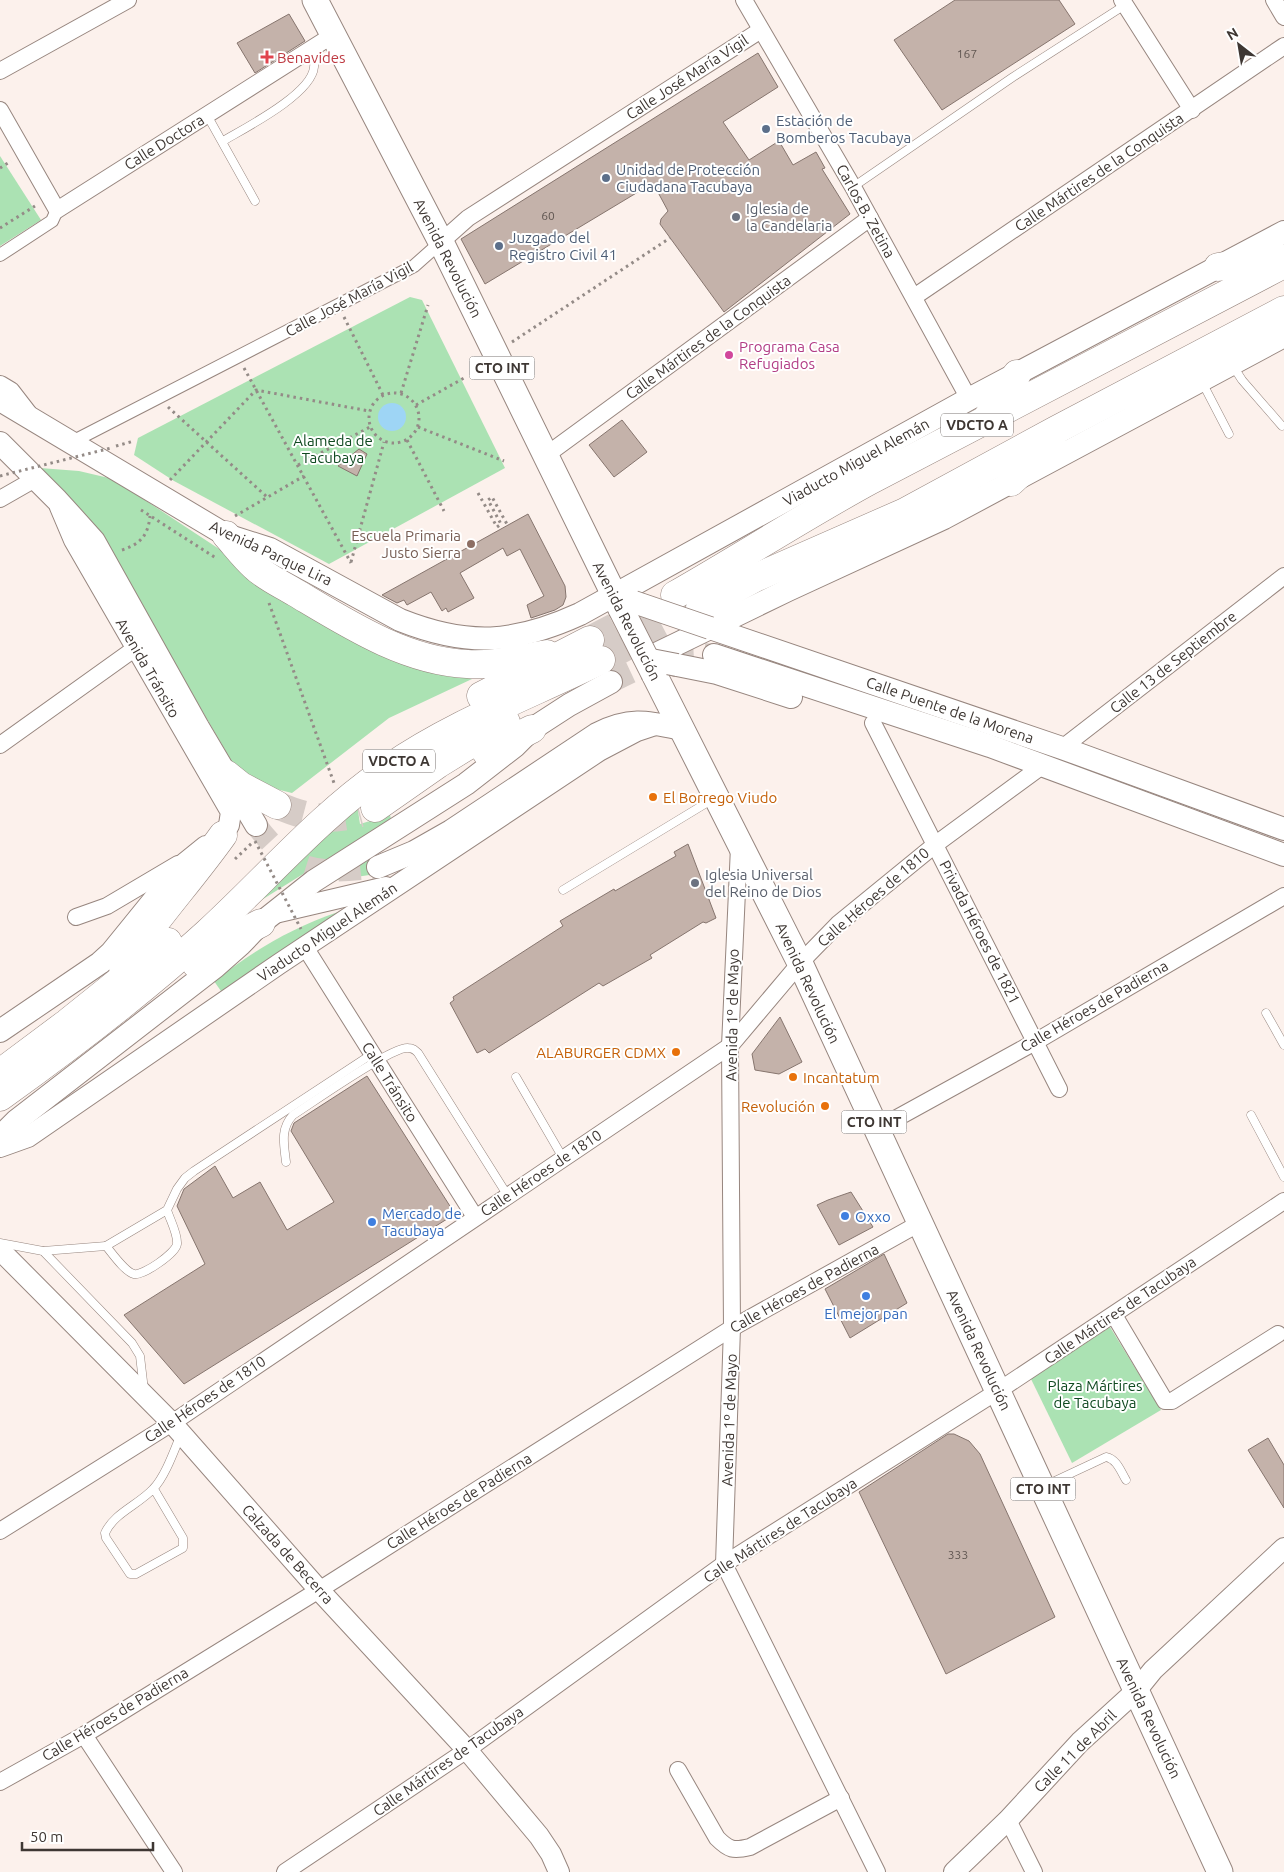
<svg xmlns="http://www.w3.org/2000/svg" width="1284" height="1872" viewBox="0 0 1284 1872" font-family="Ubuntu,sans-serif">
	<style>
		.green { fill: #abe2b3 }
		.water { fill: #9ed5f5 }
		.building { fill: #c4b2aa; stroke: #86756e }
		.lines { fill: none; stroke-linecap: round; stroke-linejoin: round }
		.secondary-tunnel { stroke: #d6ccc7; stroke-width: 22; stroke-dasharray: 22 11; stroke-linecap: butt }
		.motorway-tunnel { stroke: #d6ccc7; stroke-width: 28; stroke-dasharray: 28 14; stroke-linecap: butt }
		.service-casing { stroke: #97867f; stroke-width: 9 }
		.pedestrian-casing { stroke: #97867f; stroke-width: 14 }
		.minor-casing { stroke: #97867f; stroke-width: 18 }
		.tertiary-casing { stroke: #97867f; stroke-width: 22 }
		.secondary-casing { stroke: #97867f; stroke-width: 24 }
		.primary-casing { stroke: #97867f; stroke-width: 27 }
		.motorway-casing { stroke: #97867f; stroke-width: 29 }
		.path { stroke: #948b87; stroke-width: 3; stroke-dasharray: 2.5 4; stroke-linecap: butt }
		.service { stroke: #fff; stroke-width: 8 }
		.pedestrian { stroke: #fff; stroke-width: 12 }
		.minor { stroke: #fff; stroke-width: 16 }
		.tertiary { stroke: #fff; stroke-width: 20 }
		.secondary { stroke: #fff; stroke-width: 22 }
		.primary { stroke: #fff; stroke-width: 25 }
		.motorway { stroke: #fff; stroke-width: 28 }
		.secondary-bridge-casing { stroke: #97867f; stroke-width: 24; stroke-linecap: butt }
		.primary-bridge-casing { stroke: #97867f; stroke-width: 27; stroke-linecap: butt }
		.path-bridge { stroke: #948b87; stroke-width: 3; stroke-dasharray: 2.5 4; stroke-linecap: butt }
		.secondary-bridge { stroke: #fff; stroke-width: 22 }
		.primary-bridge { stroke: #fff; stroke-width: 25 }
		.health-dot { fill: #e0444e; stroke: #fff; stroke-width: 2 }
		.service-dot { fill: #5c6f8a; stroke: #fff; stroke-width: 2 }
		.worship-dot { fill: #6b7280; stroke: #fff; stroke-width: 2 }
		.hotel-dot { fill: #d1479c; stroke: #fff; stroke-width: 2 }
		.education-dot { fill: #8d6e63; stroke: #fff; stroke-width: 2 }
		.food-dot { fill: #e8710a; stroke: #fff; stroke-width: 2 }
		.shop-dot { fill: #3f7fe0; stroke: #fff; stroke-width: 2 }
		.labels { text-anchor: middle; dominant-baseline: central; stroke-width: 4; stroke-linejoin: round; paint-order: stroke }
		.number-label { font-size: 12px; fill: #605651 }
		.shield { fill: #fff; stroke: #787370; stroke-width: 1 }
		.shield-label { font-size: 14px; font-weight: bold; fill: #3e3733 }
		.health-label { font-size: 15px; fill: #be3a42; stroke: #fff; text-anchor: start }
		.street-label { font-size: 15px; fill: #3e3733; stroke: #fff }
		.service-label { font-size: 15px; fill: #4e5e75; stroke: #fff; text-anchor: start }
		.worship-label { font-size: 15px; fill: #5b616d; stroke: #fff; text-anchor: start }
		.hotel-label { font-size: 15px; fill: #b23c85; stroke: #fff; text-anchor: start }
		.park-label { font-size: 15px; fill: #0f4920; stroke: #fff }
		.education-label { font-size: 15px; fill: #785e54; stroke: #fff; text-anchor: end }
		.food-label { font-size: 15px; fill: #c56008; stroke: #fff; text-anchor: start }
		.shop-label { font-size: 15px; fill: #366cbe; stroke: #fff; text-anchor: start }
	</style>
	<rect width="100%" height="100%" fill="#fcf1ec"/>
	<g class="green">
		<polygon points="0,156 41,220 0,246"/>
		<polygon points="410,297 422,300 505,468 329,564 174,481 134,455 138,438"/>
		<polygon points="40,468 79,471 113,479 354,638 442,672 472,679 389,718 292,793 264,786 235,767 96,529"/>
		<polygon points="357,804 360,824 390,815 391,819 260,901"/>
		<polygon points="373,857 376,874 336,880"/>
		<path d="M338,912L340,915L223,994L214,981C255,950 289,929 338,912Z"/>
		<polygon points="1110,1327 1161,1410 1072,1463 1031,1379"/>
	</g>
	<circle class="water" cx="392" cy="417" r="14"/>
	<g class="building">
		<polygon points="955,0 1059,0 1075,24 942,110 894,40"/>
		<polygon points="289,14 305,41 255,73 237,43"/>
		<polygon points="758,53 778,87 723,122 749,160 779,141 793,165 816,152 825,168 822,169 850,214 724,312 660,224 661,219 668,211 653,183 485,284 461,239"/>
		<polygon points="622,420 647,452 614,477 589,445"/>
		<polygon points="359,449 367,454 357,476 338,466"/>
		<polygon points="528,514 565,586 566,597 563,605 555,610 531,618 527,605 544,596 520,549 507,556 503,548 460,573 474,598 448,612 446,608 442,611 431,592 407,605 404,600 397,603 382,595"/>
		<polygon points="688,844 716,918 706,923 703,922 650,955 652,958 603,986 599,983 489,1053 485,1049 477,1053 450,1003 454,1000 453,997 563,926 560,921 614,889 615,891 676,856 674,852"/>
		<polygon points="780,1017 802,1062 779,1074 755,1070 752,1054"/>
		<polygon points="367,1076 455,1214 184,1384 124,1315 205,1264 177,1206 184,1189 215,1166 233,1198 260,1182 287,1230 334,1202 291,1131 294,1123"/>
		<polygon points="851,1192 873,1227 839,1245 817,1205 828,1200"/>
		<polygon points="884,1254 907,1303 850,1338 825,1289"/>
		<polygon points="948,1434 954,1434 969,1441 980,1454 1055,1617 946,1674 859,1492"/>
		<polygon points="1268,1438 1284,1465 1284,1508 1248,1450"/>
	</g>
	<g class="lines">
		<g class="secondary-tunnel">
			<path d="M611,682C644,665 676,650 714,655"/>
			<path d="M256,825C293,875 320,874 378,867"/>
		</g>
		<g class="motorway-tunnel">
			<polyline points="590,640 649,609"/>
			<polyline points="601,660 700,608"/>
			<path d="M277,805C307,818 327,822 360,813"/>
		</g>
		<defs>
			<g id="service">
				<polyline points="207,115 255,201"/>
				<path d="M223,141C245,128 312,94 314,67C315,61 313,54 312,48"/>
				<polyline points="853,187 1013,77 1125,5"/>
				<polyline points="1233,366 1242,380 1282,426"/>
				<polyline points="1202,382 1229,434"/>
				<polyline points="563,890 713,799"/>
				<polyline points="1266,1013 1284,1045"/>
				<polyline points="516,1077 563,1158"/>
				<polyline points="1251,1115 1284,1177"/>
				<path d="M286,1162C284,1144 280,1129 293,1115C312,1103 392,1046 408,1048C413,1048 415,1050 418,1053L508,1196"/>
				<path d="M167,1210C170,1220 178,1234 177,1244C176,1253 143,1276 134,1274C125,1272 112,1253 106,1246L167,1210L177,1189L185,1178L194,1171L372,1054"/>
				<polyline points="0,1243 43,1251 132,1343 140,1356 144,1390"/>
				<polyline points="43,1251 106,1246"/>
				<path d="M1044,1486L1106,1457C1117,1459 1121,1472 1126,1480"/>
				<path d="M154,1489L183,1538V1548L136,1574H130L106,1538L105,1533C114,1513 138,1505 153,1489C165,1477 174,1451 181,1434"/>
			</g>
			<g id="pedestrian">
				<polyline points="0,255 52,221 57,210"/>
				<polyline points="72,442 414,266 441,242"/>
			</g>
			<g id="minor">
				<polyline points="744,0 853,187 969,399"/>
				<polyline points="1122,0 1192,110"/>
				<polyline points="1274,0 1284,17"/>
				<polyline points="0,71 128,0"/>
				<polyline points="0,110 57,210 333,35"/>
				<polyline points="441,242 468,218 761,30"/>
				<polyline points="914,297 1284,46"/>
				<polyline points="545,456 870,218"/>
				<polyline points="0,499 35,479"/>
				<polyline points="873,723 1059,1089"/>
				<polyline points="0,745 137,647"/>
				<polyline points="1062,748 1284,576"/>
				<polyline points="739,847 730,1046 732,1328 724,1564 877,1872"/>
				<polyline points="76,917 107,906 178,864"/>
				<polyline points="305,947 475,1217"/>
				<polyline points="877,1129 1035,1042 1284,896"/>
				<polyline points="1114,1315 1165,1401 1172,1401 1278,1334"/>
				<polyline points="0,1531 172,1423 730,1046 800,963 838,924 936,844 1042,766"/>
				<polyline points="84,1735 174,1872"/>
				<path d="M678,1770L717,1838C729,1850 733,1851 750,1847L841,1798"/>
				<polyline points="0,1782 84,1735 319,1590 732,1328 920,1223"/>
				<polyline points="1008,1820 1034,1872"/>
				<polyline points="285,1872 467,1750 724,1564 998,1391 1284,1201"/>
			</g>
			<g id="tertiary">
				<polyline points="0,386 10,392 27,414"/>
				<polyline points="60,507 74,540 231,812 229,825 223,835"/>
				<polyline points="275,913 386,887"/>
				<polyline points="0,1147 28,1137 279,964 599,751 637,731 655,725"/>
				<polyline points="0,1250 172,1423 319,1590 467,1750 539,1836 551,1854 559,1872"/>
				<polyline points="954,1872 1008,1820 1080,1742 1136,1691 1153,1670 1284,1548"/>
			</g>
			<g id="secondary">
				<path d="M0,400L226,535L270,549L400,620C468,647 514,644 580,614L969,399L1284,232"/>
				<polyline points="0,443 57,500 94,541 198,727 256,825"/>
				<polyline points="710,628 1062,748 1284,829"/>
				<polyline points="714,655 990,746 1284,855"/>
				<polyline points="646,659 788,590 944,518 1284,336"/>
				<polyline points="677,665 717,673 791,697"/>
				<path d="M378,867L414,852L451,831L597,734C630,717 648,722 682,729"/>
				<polyline points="0,1031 100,963 111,953 180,868 206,847"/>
				<polyline points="0,1137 16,1121 215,967 241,944 261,923 314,881 466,784 515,746 532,729 569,705 611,682"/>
			</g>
			<g id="primary">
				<polyline points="315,0 441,242 621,609"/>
				<polyline points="654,674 800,963 1220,1872"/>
			</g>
			<g id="motorway">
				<polyline points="1218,267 1280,258"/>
				<polyline points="987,418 1017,374"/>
				<polyline points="1011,482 1040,455 1052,437"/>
				<path d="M226,535C235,545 244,557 254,566C265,577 283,585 296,593C348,624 405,661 467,664C494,666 521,658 547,654"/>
				<path d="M675,595C740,558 803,517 869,481L1284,264"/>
				<polyline points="700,608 755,578 905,512 1056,430 1284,310"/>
				<polyline points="481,696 590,640"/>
				<polyline points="486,752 532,729"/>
				<polyline points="226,774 241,786 277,805"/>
				<polyline points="375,808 438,764 506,722"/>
				<polyline points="196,964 224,942 261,923"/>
				<path d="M123,967C153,921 191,880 223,835"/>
				<polyline points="0,1073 67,1023 168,942"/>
				<path d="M0,1097C71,1046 142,992 207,933C267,878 321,814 389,768C454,723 530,695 601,660"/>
			</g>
		</defs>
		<use href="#service" class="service-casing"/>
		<use href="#pedestrian" class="pedestrian-casing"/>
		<use href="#minor" class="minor-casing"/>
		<use href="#tertiary" class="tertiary-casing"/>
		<use href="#secondary" class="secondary-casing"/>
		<use href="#primary" class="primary-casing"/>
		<use href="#motorway" class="motorway-casing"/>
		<g class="path">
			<polyline points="0,168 11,161"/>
			<polyline points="0,228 35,206"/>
			<polyline points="344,317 383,395"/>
			<polyline points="512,342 670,238"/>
			<polyline points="244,368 351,563"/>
			<circle cx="394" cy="418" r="25"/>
			<polyline points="401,393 428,305"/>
			<polyline points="416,405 464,378"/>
			<polyline points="168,407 267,497"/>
			<polyline points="418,427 504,461"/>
			<polyline points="407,440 444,511"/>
			<polyline points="116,446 134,441"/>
			<polyline points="298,465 370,427"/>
			<polyline points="170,480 256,390 369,411"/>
			<polyline points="478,493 497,527 501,524 488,500 492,497 508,526"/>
			<polyline points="141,510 216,558"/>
			<polyline points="235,516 304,476"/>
			<path d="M122,550C140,544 148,536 150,516"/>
			<polyline points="351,562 384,442"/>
			<polyline points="269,603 334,783"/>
			<polyline points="235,859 252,843"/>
		</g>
		<use href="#service" class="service"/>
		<use href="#pedestrian" class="pedestrian"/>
		<use href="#minor" class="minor"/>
		<use href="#tertiary" class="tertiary"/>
		<use href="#secondary" class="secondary"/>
		<use href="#primary" class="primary"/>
		<use href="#motorway" class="motorway"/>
		<defs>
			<g id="secondary-bridge">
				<polyline points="634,602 710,628"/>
				<polyline points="646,659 677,665"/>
			</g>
			<polyline id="primary-bridge" points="621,609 654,674"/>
		</defs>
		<use href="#secondary-bridge" class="secondary-bridge-casing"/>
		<use href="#primary-bridge" class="primary-bridge-casing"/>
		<g class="path-bridge">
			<polyline points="0,476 111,448"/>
			<polyline points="255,841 301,929"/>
		</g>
		<use href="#secondary-bridge" class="secondary-bridge"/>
		<use href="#primary-bridge" class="primary-bridge"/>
	</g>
	<path class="health-dot" d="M264.5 49.5h5v5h5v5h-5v5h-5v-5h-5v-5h5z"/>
	<g class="service-dot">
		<circle cx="766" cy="129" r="5"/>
		<circle cx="606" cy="178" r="5"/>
		<circle cx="499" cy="246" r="5"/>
	</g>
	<g class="worship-dot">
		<circle cx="736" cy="217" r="5"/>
		<circle cx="695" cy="883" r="5"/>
	</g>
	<circle class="hotel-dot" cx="729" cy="355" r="5"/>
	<circle class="education-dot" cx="471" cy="544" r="5"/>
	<g class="food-dot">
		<circle cx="653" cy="797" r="5"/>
		<circle cx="676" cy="1052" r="5"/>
		<circle cx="793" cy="1077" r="5"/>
		<circle cx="825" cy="1106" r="5"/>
	</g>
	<g class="shop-dot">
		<circle cx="845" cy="1216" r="5"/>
		<circle cx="372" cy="1222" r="5"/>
		<circle cx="866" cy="1296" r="5"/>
	</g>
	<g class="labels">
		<g class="number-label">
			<text x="967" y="53">167</text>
			<text x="548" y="215">60</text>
			<text x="958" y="1554">333</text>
		</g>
		<g class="shield">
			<rect x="469.5" y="356.5" width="65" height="23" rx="4"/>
			<rect x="941" y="413.5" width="72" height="23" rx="4"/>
			<rect x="363" y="749.5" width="72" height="23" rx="4"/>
			<rect x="841.5" y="1110.5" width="65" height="23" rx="4"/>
			<rect x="1010.5" y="1477.5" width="65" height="23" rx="4"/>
		</g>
		<g class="shield-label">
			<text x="502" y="368">CTO INT</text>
			<text x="977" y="425">VDCTO A</text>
			<text x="399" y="761">VDCTO A</text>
			<text x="874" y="1122">CTO INT</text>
			<text x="1043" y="1489">CTO INT</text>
		</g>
		<g class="health-label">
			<text x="277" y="57">Benavides</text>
		</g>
		<g class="street-label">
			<text transform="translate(687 77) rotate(-33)">Calle José María Vigil</text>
			<text transform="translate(164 142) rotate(-32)">Calle Doctora</text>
			<text transform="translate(1099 172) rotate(-34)">Calle Mártires de la Conquista</text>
			<text transform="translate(866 211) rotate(61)">Carlos B. Zetina</text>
			<text transform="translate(448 258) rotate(63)">Avenida Revolución</text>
			<text transform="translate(349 299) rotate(-28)">Calle José María Vigil</text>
			<text transform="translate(708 337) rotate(-36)">Calle Mártires de la Conquista</text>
			<text transform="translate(856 462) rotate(-29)">Viaducto Miguel Alemán</text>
			<text transform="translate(271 553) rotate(25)">Avenida Parque Lira</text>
			<text transform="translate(627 621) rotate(63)">Avenida Revolución</text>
			<text transform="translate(1173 662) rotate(-38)">Calle 13 de Septiembre</text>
			<text transform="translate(148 668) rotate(60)">Avenida Tránsito</text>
			<text transform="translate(950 710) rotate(19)">Calle Puente de la Morena</text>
			<text transform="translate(873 897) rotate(-41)">Calle Héroes de 1810</text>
			<text transform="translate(327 932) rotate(-34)">Viaducto Miguel Alemán</text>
			<text transform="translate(980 932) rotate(63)">Privada Héroes de 1821</text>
			<text transform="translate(808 983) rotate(65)">Avenida Revolución</text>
			<text transform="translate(1094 1006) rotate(-30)">Calle Héroes de Padierna</text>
			<text transform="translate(732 1015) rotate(-89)">Avenida 1º de Mayo</text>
			<text transform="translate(390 1082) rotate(58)">Calle Tránsito</text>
			<text transform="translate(541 1173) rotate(-34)">Calle Héroes de 1810</text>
			<text transform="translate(804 1288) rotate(-29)">Calle Héroes de Padierna</text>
			<text transform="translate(1120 1310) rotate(-34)">Calle Mártires de Tacubaya</text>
			<text transform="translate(979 1350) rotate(65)">Avenida Revolución</text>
			<text transform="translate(205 1399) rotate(-34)">Calle Héroes de 1810</text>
			<text transform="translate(729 1420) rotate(-88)">Avenida 1º de Mayo</text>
			<text transform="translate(459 1501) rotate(-32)">Calle Héroes de Padierna</text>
			<text transform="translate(780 1530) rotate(-33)">Calle Mártires de Tacubaya</text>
			<text transform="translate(288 1554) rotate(48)">Calzada de Becerra</text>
			<text transform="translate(115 1714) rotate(-31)">Calle Héroes de Padierna</text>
			<text transform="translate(1149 1718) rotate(65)">Avenida Revolución</text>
			<text transform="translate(1075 1751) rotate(-45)">Calle 11 de Abril</text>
			<text transform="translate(448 1761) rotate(-35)">Calle Mártires de Tacubaya</text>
		</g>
		<g class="service-label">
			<text x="776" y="120">Estación de<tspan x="776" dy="17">Bomberos Tacubaya</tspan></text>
			<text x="616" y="169">Unidad de Protección<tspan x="616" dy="17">Ciudadana Tacubaya</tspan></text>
			<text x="509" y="237">Juzgado del<tspan x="509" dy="17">Registro Civil 41</tspan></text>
		</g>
		<g class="worship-label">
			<text x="746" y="208">Iglesia de<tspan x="746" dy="17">la Candelaria</tspan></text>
			<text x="705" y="874">Iglesia Universal<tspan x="705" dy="17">del Reino de Dios</tspan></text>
		</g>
		<g class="hotel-label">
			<text x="739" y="346">Programa Casa<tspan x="739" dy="17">Refugiados</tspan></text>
		</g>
		<g class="park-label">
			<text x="333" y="440">Alameda de<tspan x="333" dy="17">Tacubaya</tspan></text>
			<text x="1095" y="1385">Plaza Mártires<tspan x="1095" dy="17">de Tacubaya</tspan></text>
		</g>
		<g class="education-label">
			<text x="461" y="535">Escuela Primaria<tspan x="461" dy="17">Justo Sierra</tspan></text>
		</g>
		<g class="food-label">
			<text x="663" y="797">El Borrego Viudo</text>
			<text x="666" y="1052" text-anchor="end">ALABURGER CDMX</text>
			<text x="803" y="1077">Incantatum</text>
			<text x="815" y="1106" text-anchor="end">Revolución</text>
		</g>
		<g class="shop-label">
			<text x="382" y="1213">Mercado de<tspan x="382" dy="17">Tacubaya</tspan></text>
			<text x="855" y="1216">Oxxo</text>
			<text x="866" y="1313" text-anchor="middle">El mejor pan</text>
		</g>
	</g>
	<g transform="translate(1239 45) rotate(329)" stroke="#ffffff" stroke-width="4" paint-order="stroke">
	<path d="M0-4L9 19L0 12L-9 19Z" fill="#3e3733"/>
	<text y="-8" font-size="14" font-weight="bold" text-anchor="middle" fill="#3e3733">N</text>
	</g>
	<path d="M22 1842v8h131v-8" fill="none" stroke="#3e3733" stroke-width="2.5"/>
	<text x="30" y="1842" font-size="15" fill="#3e3733" stroke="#ffffff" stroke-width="4" paint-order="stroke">50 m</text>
</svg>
